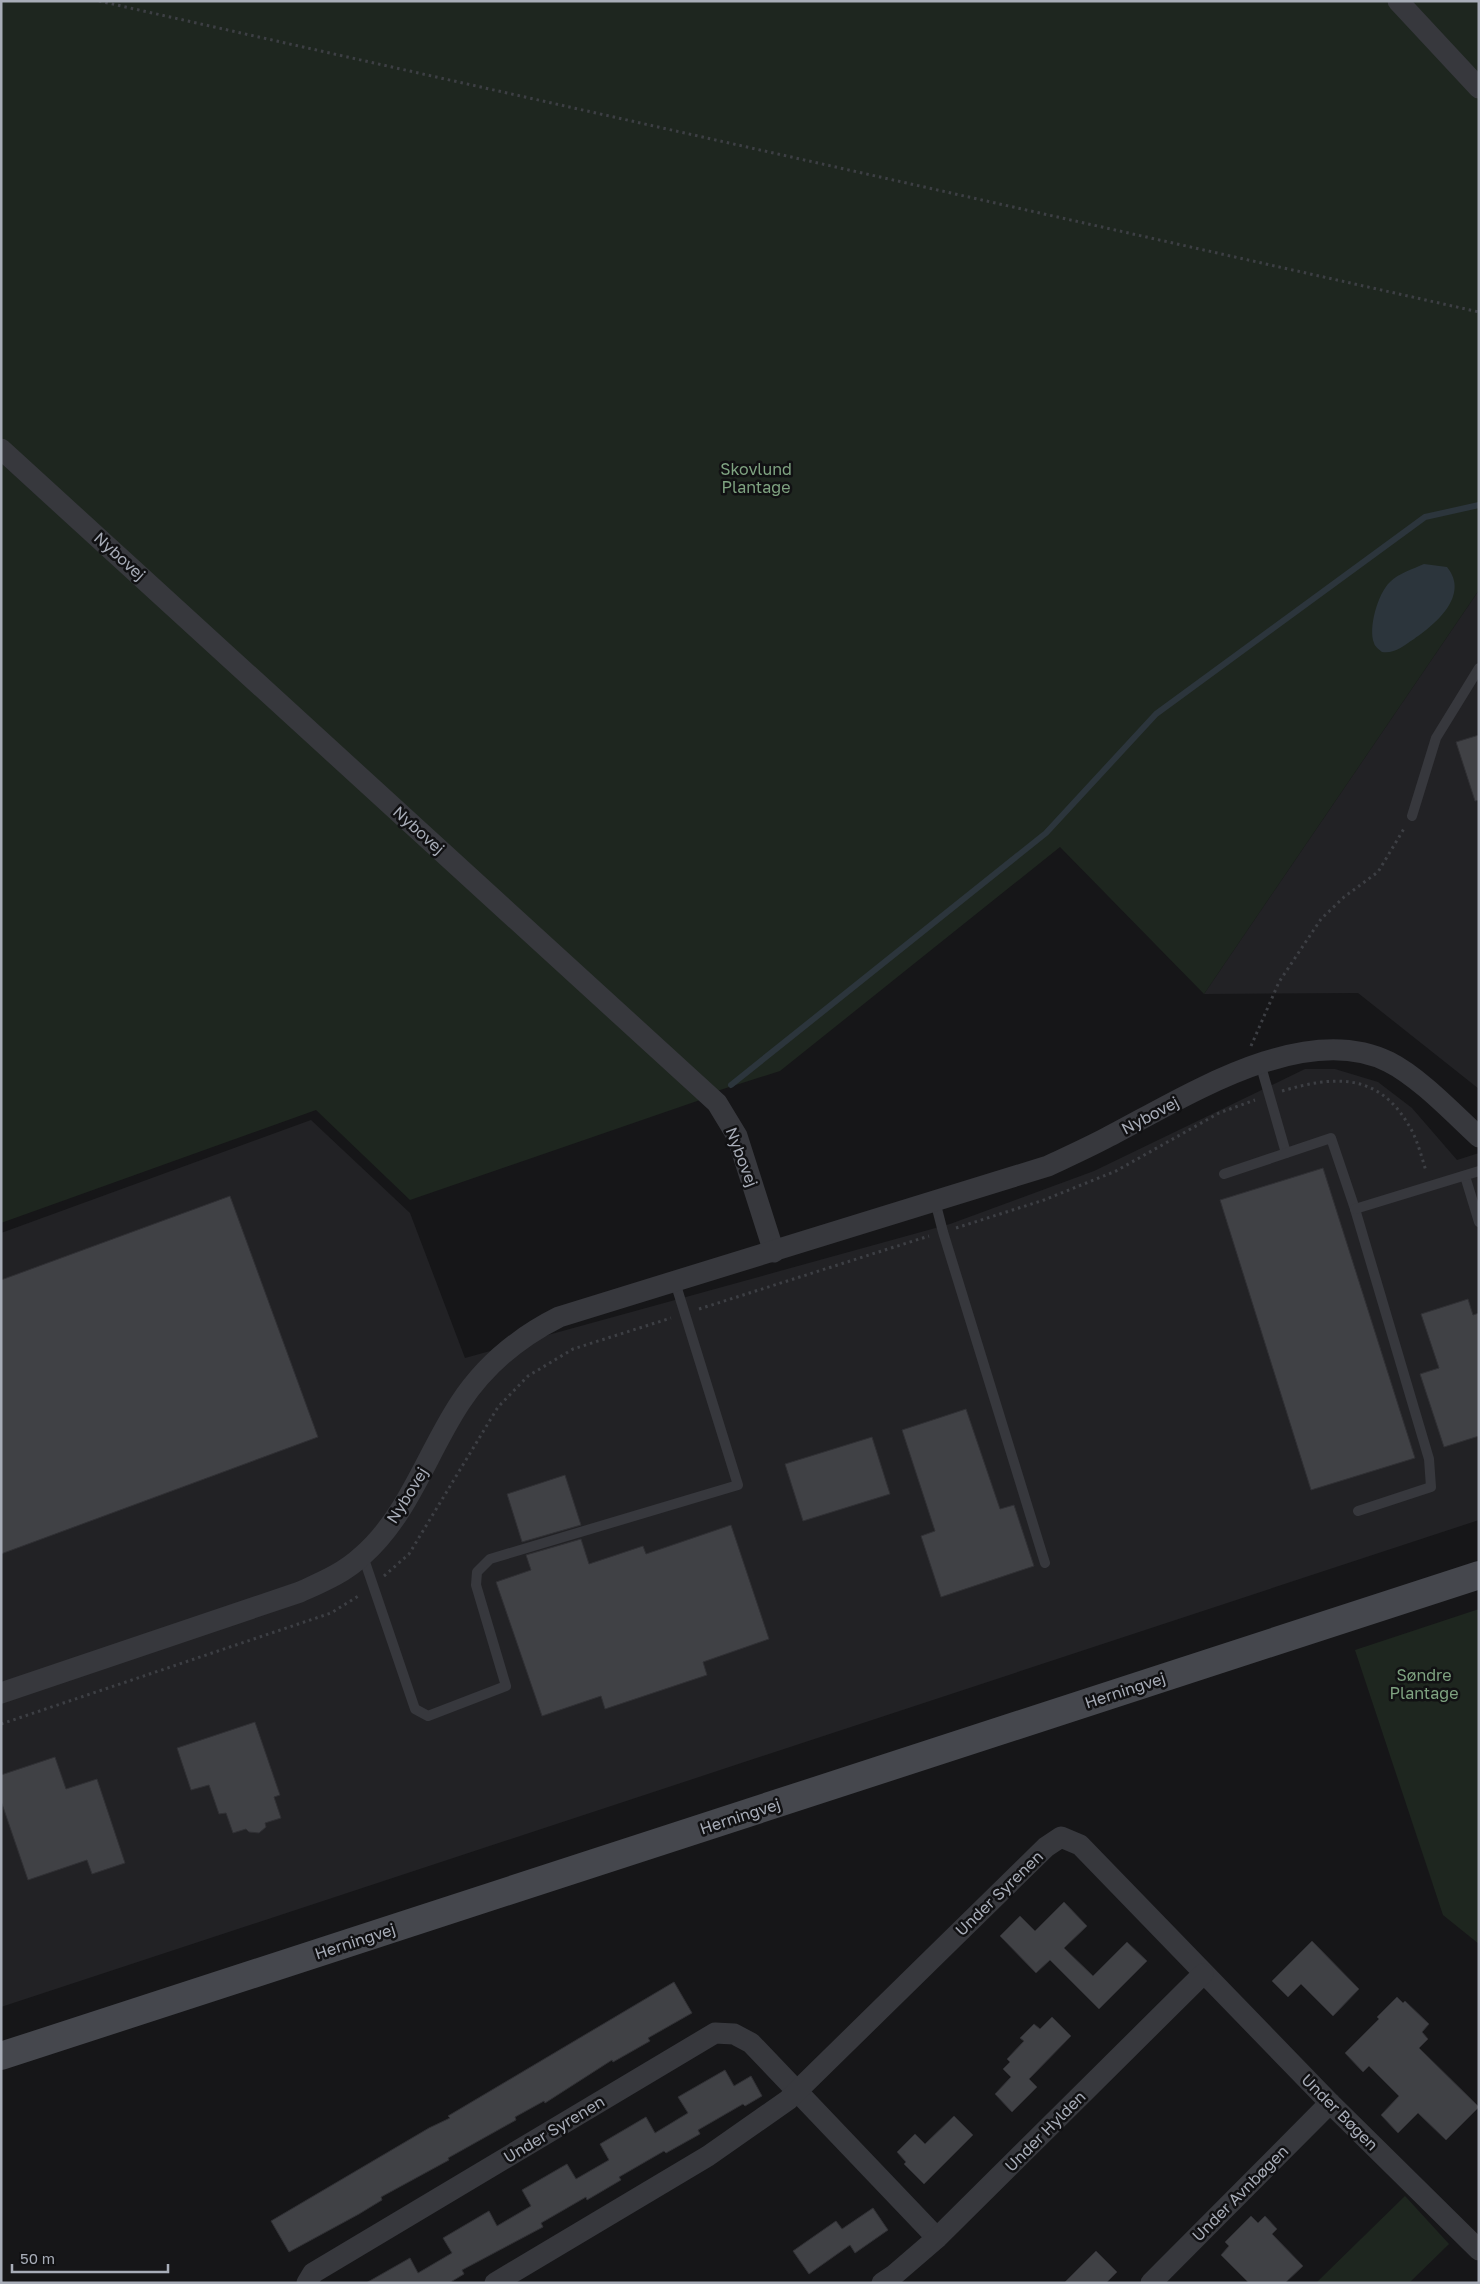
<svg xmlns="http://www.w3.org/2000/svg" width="1480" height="2284" viewBox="0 0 1480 2284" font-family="'Golos Text',sans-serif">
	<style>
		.built { fill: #222225 }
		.green { fill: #1e261f }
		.water { fill: #2c353c }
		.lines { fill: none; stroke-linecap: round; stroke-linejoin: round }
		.stream { stroke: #2c353c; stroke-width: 6 }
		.building { fill: #404145; stroke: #303034 }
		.path { stroke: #3d3f44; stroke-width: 3; stroke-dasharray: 2.5 4; stroke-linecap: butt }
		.service { stroke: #37383d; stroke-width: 10 }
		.minor { stroke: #37383d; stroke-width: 21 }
		.secondary { stroke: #45474d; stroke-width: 28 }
		.labels { text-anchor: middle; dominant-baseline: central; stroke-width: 5; stroke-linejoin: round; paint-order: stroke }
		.park-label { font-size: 16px; fill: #7fa381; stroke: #111113 }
		.street-label { font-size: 16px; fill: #a8adb8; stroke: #111113 }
	</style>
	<rect width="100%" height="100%" fill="#161618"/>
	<g class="built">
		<polygon points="1479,590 1479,1089 1358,993 1204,994"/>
		<polygon points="1305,1069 1335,1069 1378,1082 1412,1108 1457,1160 1479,1153 1479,1520 1,2007 1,1233 311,1120 410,1213 465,1358 950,1224 1094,1171"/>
	</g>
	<g class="green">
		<polygon points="1,1 1479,1 1479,590 1204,994 1060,847 780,1071 717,1091 1,442"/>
		<polygon points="1,463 703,1099 410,1200 316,1110 1,1223"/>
		<polygon points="1479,1609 1479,1944 1443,1915 1355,1650"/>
		<polygon points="1405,2196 1449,2244 1409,2283 1316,2283"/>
	</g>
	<path class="water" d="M1424,564L1447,567C1470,595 1436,624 1414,639C1403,646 1395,654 1382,652C1379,649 1375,647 1374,643C1368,628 1378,593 1390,582C1399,573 1413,569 1424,564Z"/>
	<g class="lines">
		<polyline class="stream" points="731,1085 1046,833 1156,714 1425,517 1479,505"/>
	</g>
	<g class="building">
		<polygon points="1479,735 1479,800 1475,801 1456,742"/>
		<polygon points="1323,1168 1415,1458 1311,1490 1220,1200"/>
		<polygon points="230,1196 318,1437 1,1554 1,1280"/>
		<polygon points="1468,1299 1473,1315 1479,1313 1479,1436 1444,1447 1420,1374 1439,1368 1421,1314"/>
		<polygon points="966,1409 1000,1509 1014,1505 1034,1566 941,1597 921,1536 935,1531 902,1430"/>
		<polygon points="872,1437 890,1494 803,1521 785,1464"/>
		<polygon points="565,1475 581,1525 522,1542 507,1494"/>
		<polygon points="731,1525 769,1639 703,1662 707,1675 605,1709 601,1696 542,1716 496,1582 531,1570 526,1555 581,1539 589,1564 643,1546 646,1554"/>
		<polygon points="255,1722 280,1795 274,1797 281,1818 265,1823 266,1827 259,1833 249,1832 246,1829 233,1833 226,1813 219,1814 209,1785 191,1790 177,1748"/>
		<polygon points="55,1757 66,1789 97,1779 125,1863 92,1874 87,1860 28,1880 1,1801 1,1775"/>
		<polygon points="1064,1902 1087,1926 1064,1948 1093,1976 1127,1942 1147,1961 1099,2009 1050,1960 1036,1973 1000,1936 1020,1916 1035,1931"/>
		<polygon points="1312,1941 1359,1989 1333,2016 1301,1984 1288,1997 1272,1981"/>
		<polygon points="674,1982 692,2013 648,2038 650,2041 613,2062 612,2060 545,2103 544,2101 515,2117 516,2120 448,2158 449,2160 381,2197 382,2200 359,2214 289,2252 271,2221 429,2128 450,2118 448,2116"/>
		<polygon points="1397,1997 1403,2003 1405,2001 1429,2024 1422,2032 1428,2039 1419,2048 1479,2107 1446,2140 1418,2113 1398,2133 1381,2115 1399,2096 1369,2066 1363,2072 1345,2053 1379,2019 1377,2017"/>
		<polygon points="1052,2017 1071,2036 1029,2079 1037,2087 1012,2112 995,2094 1011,2077 1003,2069 1010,2062 1007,2059 1024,2041 1020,2038 1034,2024 1040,2029"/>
		<polygon points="725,2070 734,2086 751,2076 762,2096 745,2106 743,2104 698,2130 700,2134 666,2153 664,2151 619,2177 621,2180 587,2200 586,2197 541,2223 543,2227 462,2270 464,2274 449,2283 366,2283 410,2258 418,2273 452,2253 443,2238 489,2211 497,2226 531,2206 522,2190 567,2164 576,2179 609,2160 600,2144 646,2117 655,2133 688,2113 678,2097"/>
		<polygon points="954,2116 973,2135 924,2184 904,2164 906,2162 897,2152 915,2134 925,2144"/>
		<polygon points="873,2208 888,2230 855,2253 850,2245 809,2274 793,2251 836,2221 842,2229"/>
		<polygon points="1251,2216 1258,2223 1265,2216 1277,2229 1272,2234 1303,2266 1285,2283 1249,2283 1221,2255 1229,2246 1225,2242"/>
		<polygon points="1096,2251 1117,2272 1106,2283 1064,2283"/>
	</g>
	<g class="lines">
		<g class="path">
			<polyline points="99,1 1479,312"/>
			<polyline points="1251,1046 1279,982 1321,919 1344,897 1378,872 1405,827"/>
			<path d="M1282,1091C1333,1076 1377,1072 1408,1124C1417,1138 1421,1155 1426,1171"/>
			<polyline points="956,1228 1044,1200 1116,1171 1219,1113 1255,1100"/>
			<polyline points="699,1309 929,1236"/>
			<polyline points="384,1576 409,1554 498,1407 528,1376 573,1349 671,1318"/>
			<polyline points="1,1724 331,1613 360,1595"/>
		</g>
		<g class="service">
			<polyline points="1412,816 1436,738 1479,668"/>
			<polyline points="1260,1063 1286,1153"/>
			<polyline points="1224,1174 1331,1138 1355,1209 1429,1459 1431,1487 1358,1511"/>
			<polyline points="1465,1176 1479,1222"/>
			<polyline points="935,1201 943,1232 1045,1563"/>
			<polyline points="1355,1209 1479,1171"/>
			<polyline points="363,1556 415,1709 428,1716 506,1686 476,1585 477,1572 490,1559 738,1485 675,1282"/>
		</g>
		<g class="minor">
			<polyline points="1398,1 1479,88"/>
			<polyline points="1,449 717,1103 737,1136 774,1252"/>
			<path d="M1,1693L300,1592C322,1582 344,1573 362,1556C408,1516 427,1453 460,1403C485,1365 519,1337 559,1317L1048,1166C1067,1157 1087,1148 1106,1138C1182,1099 1303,1019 1389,1062C1419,1077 1454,1114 1479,1137"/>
			<polyline points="307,2283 313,2273 715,2033 734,2034 751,2043 937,2238"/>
			<polyline points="495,2283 708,2156 788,2100 1046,1847 1061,1837 1080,1845 1330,2103 1479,2250"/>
			<polyline points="882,2283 894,2275 937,2238 1203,1974"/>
			<polyline points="1151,2283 1330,2103"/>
		</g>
		<polyline class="secondary" points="1,2056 1479,1575"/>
	</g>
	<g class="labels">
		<g class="park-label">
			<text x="756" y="469">Skovlund<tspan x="756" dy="18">Plantage</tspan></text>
			<text x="1424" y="1675">Søndre<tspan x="1424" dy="18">Plantage</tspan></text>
		</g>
		<g class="street-label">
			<text transform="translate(120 556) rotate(42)">Nybovej</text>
			<text transform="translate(419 830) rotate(42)">Nybovej</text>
			<text transform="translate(1150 1115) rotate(-28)">Nybovej</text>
			<text transform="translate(742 1157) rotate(69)">Nybovej</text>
			<text transform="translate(407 1495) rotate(-58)">Nybovej</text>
			<text transform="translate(1125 1690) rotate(-18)">Herningvej</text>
			<text transform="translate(740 1816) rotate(-18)">Herningvej</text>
			<text transform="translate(999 1893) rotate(-44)">Under Syrenen</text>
			<text transform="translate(355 1941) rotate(-18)">Herningvej</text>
			<text transform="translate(1340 2112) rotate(45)">Under Bøgen</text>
			<text transform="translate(554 2129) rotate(-31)">Under Syrenen</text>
			<text transform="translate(1045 2131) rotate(-45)">Under Hylden</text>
			<text transform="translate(1240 2193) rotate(-45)">Under Avnbøgen</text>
		</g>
	</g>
	<rect width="1480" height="2284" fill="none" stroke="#a8adb8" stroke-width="5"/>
	<path d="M12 2264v8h156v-8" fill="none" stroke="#a8adb8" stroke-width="2.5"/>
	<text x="20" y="2264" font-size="15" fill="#a8adb8" stroke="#111113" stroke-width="4" paint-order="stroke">50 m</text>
</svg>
